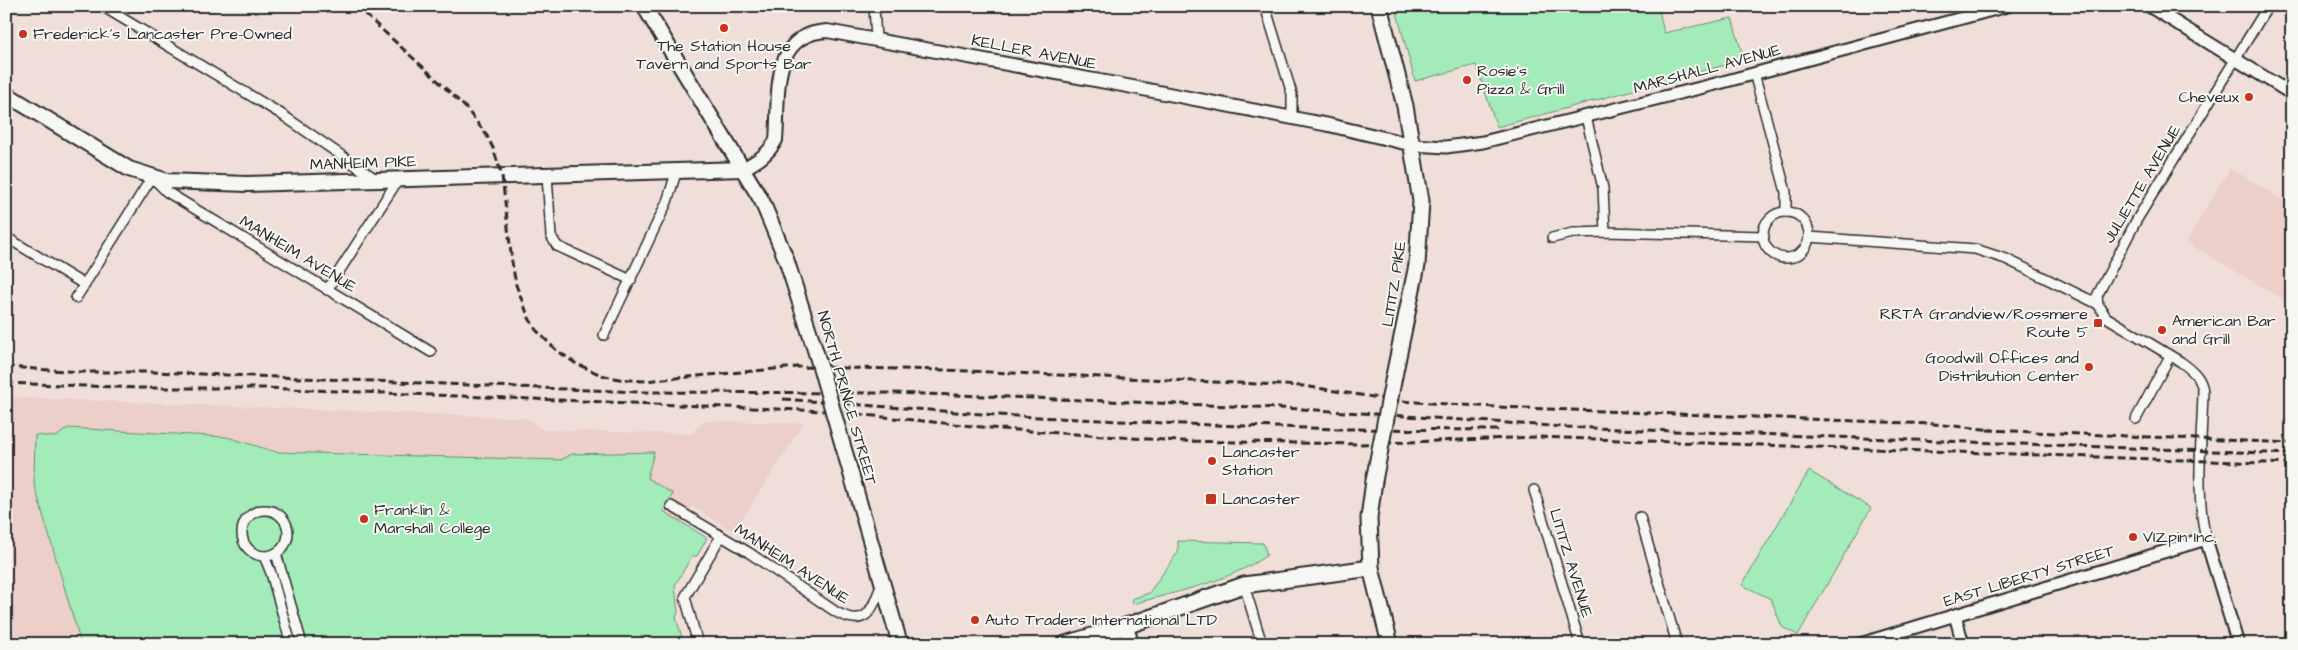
<svg xmlns="http://www.w3.org/2000/svg" width="2298" height="650" viewBox="0 0 2298 650" font-family="'Architects Daughter',sans-serif">
	<style>
		.built { fill: #eccfc8 }
		.green { fill: #a3ecba; stroke: #678c72 }
		.lines { fill: none; stroke-linecap: round; stroke-linejoin: round }
		.minor-casing { stroke: #2b2b2b; stroke-width: 12 }
		.tertiary-casing { stroke: #2b2b2b; stroke-width: 15 }
		.secondary-casing { stroke: #2b2b2b; stroke-width: 16 }
		.primary-casing { stroke: #2b2b2b; stroke-width: 18 }
		.trunk-casing { stroke: #2b2b2b; stroke-width: 19 }
		.minor { stroke: #f6f6f2; stroke-width: 9 }
		.tertiary { stroke: #f6f6f2; stroke-width: 11 }
		.secondary { stroke: #f6f6f2; stroke-width: 12 }
		.primary { stroke: #f6f6f2; stroke-width: 14 }
		.trunk { stroke: #f6f6f2; stroke-width: 15 }
		.rail { stroke: #2b2b2b; stroke-width: 3; stroke-dasharray: 8 4; stroke-linecap: butt }
		.primary-bridge-casing { stroke: #2b2b2b; stroke-width: 18; stroke-linecap: butt }
		.trunk-bridge-casing { stroke: #2b2b2b; stroke-width: 19; stroke-linecap: butt }
		.primary-bridge { stroke: #f6f6f2; stroke-width: 14 }
		.trunk-bridge { stroke: #f6f6f2; stroke-width: 15 }
		.poi-dot { fill: #c8321e; stroke: #f6f6f2; stroke-width: 2 }
		.labels { text-anchor: middle; dominant-baseline: central; stroke-width: 4; stroke-linejoin: round; paint-order: stroke }
		.poi-label { font-size: 16px; fill: #2b2b2b; stroke: #f6f6f2; text-anchor: start }
		.street-label { font-size: 16px; fill: #2b2b2b; stroke: #f6f6f2 }
	</style>
	<rect width="100%" height="100%" fill="#f0dfd9"/>
	<filter id="ink" filterUnits="userSpaceOnUse"><feTurbulence type="fractalNoise" baseFrequency=".02" numOctaves="2"/><feDisplacementMap in="SourceGraphic" scale="10" xChannelSelector="R" yChannelSelector="G"/><feConvolveMatrix kernelMatrix="1 2 1 2 8 2 1 2 1" color-interpolation-filters="sRGB"/></filter>
	<g filter="url(#ink)">
		<g class="built">
			<polygon points="2230,168 2292,205 2292,305 2186,242"/>
			<polygon points="6,397 527,418 544,430 691,434 703,421 804,423 734,532 692,506 651,571 676,590 675,597 678,613 676,617 684,644 6,644"/>
		</g>
		<g class="green">
			<polygon points="1395,6 1658,6 1664,33 1732,18 1744,60 1497,127 1476,65 1415,81"/>
			<polygon points="68,428 227,437 276,452 561,460 572,454 654,452 647,478 673,494 663,511 707,538 697,556 692,556 675,585 678,613 676,617 684,644 81,644 34,484 35,435 56,437"/>
			<polygon points="1809,471 1871,508 1798,635 1782,627 1771,599 1742,585"/>
			<path d="M1178,541L1263,543L1267,555C1229,582 1178,591 1133,604L1132,599L1149,593L1178,552Z"/>
		</g>
		<g class="lines">
			<defs>
				<g id="minor">
					<polyline points="102,6 281,114 377,180"/>
					<polyline points="874,6 876,39"/>
					<polyline points="1265,6 1292,94 1292,118"/>
					<polyline points="1754,73 1786,192 1786,212"/>
					<polyline points="1586,117 1603,188 1605,232"/>
					<polyline points="547,175 551,236 557,246 631,280"/>
					<circle cx="1786" cy="235" r="23"/>
					<polyline points="6,237 85,285"/>
					<polyline points="1809,237 1975,249 2006,259 2098,304"/>
					<polyline points="1552,238 1573,233 1605,232 1764,236"/>
					<polyline points="327,290 398,180"/>
					<polyline points="76,298 152,177 167,192 431,352"/>
					<polyline points="604,335 667,202 677,170"/>
					<polyline points="2136,419 2170,356"/>
					<polyline points="1534,490 1580,644"/>
					<path d="M671,506L748,552L836,612C868,629 872,609 882,583"/>
					<circle cx="265" cy="533" r="23"/>
					<polyline points="1640,517 1677,644"/>
					<path d="M2206,539C2195,491 2202,441 2203,391C2201,377 2192,370 2181,362L2106,317L2098,304L2097,296L2136,221L2268,6"/>
					<polyline points="276,553 302,644"/>
					<polyline points="264,556 271,573 291,644"/>
					<polyline points="1244,585 1262,644"/>
					<polyline points="698,644 685,597 721,536"/>
				</g>
				<g id="tertiary">
					<polyline points="2149,6 2292,94"/>
					<polyline points="1413,145 1446,147 1483,142 1708,86 2007,6"/>
					<polyline points="1955,615 1963,644"/>
					<polyline points="1860,644 2206,539 2238,644"/>
				</g>
				<path id="secondary" d="M743,169C757,161 768,155 776,140C780,98 768,34 827,31L1122,85L1329,125L1413,145"/>
				<g id="primary">
					<polyline points="644,6 762,201 786,259 817,356"/>
					<polyline points="6,94 129,169 167,181 247,184 743,169"/>
					<polyline points="839,432 900,644"/>
					<polyline points="1126,626 1131,644"/>
				</g>
				<g id="trunk">
					<polyline points="1379,6 1405,106 1421,201 1417,265 1394,376"/>
					<polyline points="1374,481 1369,518 1371,568 1390,644"/>
					<polyline points="1065,644 1126,626 1244,585 1371,568"/>
				</g>
			</defs>
			<use href="#minor" class="minor-casing"/>
			<use href="#tertiary" class="tertiary-casing"/>
			<use href="#secondary" class="secondary-casing"/>
			<use href="#primary" class="primary-casing"/>
			<use href="#trunk" class="trunk-casing"/>
			<use href="#minor" class="minor"/>
			<use href="#tertiary" class="tertiary"/>
			<use href="#secondary" class="secondary"/>
			<use href="#primary" class="primary"/>
			<use href="#trunk" class="trunk"/>
			<g class="rail">
				<polyline points="356,6 435,78 465,107 486,134 493,148 502,176 512,262 516,285 529,318 536,330 555,349 575,363 601,375 619,379 643,381 797,367 945,370 1304,386 1398,401 1497,407 1934,424 1993,430"/>
				<polyline points="6,367 80,372 154,372 639,392 891,393 985,396 1302,409 1565,427 2292,454"/>
				<polyline points="6,383 141,388 263,388 826,411 1001,429 1178,441 1359,444 1537,437 2292,464"/>
				<polyline points="783,399 996,415 1183,424 1338,429 1500,430"/>
				<polyline points="1987,430 2292,443"/>
			</g>
			<defs>
				<polyline id="primary-bridge" points="817,356 839,432"/>
				<polyline id="trunk-bridge" points="1374,481 1394,376"/>
			</defs>
			<use href="#primary-bridge" class="primary-bridge-casing"/>
			<use href="#trunk-bridge" class="trunk-bridge-casing"/>
			<use href="#primary-bridge" class="primary-bridge"/>
			<use href="#trunk-bridge" class="trunk-bridge"/>
		</g>
	</g>
	<g class="poi-dot">
		<circle cx="724" cy="28" r="5"/>
		<circle cx="23" cy="34" r="5"/>
		<circle cx="1467" cy="80" r="5"/>
		<circle cx="2249" cy="97" r="5"/>
		<rect x="2093" y="318" width="10" height="10" rx="2.5"/>
		<circle cx="2162" cy="330" r="5"/>
		<circle cx="2089" cy="367" r="5"/>
		<circle cx="1212" cy="461" r="5"/>
		<rect x="1205" y="493" width="12" height="12" rx="2.5"/>
		<circle cx="364" cy="519" r="5"/>
		<circle cx="2133" cy="537" r="5"/>
		<circle cx="975" cy="620" r="5"/>
	</g>
	<g class="labels">
		<g class="poi-label">
			<text x="33" y="34">Frederick's Lancaster Pre-Owned</text>
			<text x="724" y="46" text-anchor="middle">The Station House<tspan x="724" dy="18">Tavern and Sports Bar</tspan></text>
			<text x="1477" y="71">Rosie’s<tspan x="1477" dy="18">Pizza &amp; Grill</tspan></text>
			<text x="2239" y="97" text-anchor="end">Cheveux</text>
			<text x="2088" y="314" text-anchor="end">RRTA Grandview/Rossmere<tspan x="2088" dy="18">Route 5</tspan></text>
			<text x="2172" y="321">American Bar<tspan x="2172" dy="18">and Grill</tspan></text>
			<text x="2079" y="358" text-anchor="end">Goodwill Offices and<tspan x="2079" dy="18">Distribution Center</tspan></text>
			<text x="1222" y="452">Lancaster<tspan x="1222" dy="18">Station</tspan></text>
			<text x="1222" y="499">Lancaster</text>
			<text x="374" y="510">Franklin &amp;<tspan x="374" dy="18">Marshall College</tspan></text>
			<text x="2143" y="537">VIZpin Inc.</text>
			<text x="985" y="620">Auto Traders International LTD</text>
		</g>
		<g class="street-label">
			<text transform="translate(1034 52) rotate(11)">KELLER AVENUE</text>
			<text transform="translate(1707 69) rotate(-15)">MARSHALL AVENUE</text>
			<text transform="translate(363 163) rotate(-2)">MANHEIM PIKE</text>
			<text transform="translate(2142 184) rotate(-59)">JULIETTE AVENUE</text>
			<text transform="translate(298 254) rotate(31)">MANHEIM AVENUE</text>
			<text transform="translate(1394 284) rotate(-81)">LITITZ PIKE</text>
			<text transform="translate(847 398) rotate(74)">NORTH PRINCE STREET</text>
			<text transform="translate(1571 563) rotate(73)">LITITZ AVENUE</text>
			<text transform="translate(792 564) rotate(33)">MANHEIM AVENUE</text>
			<text transform="translate(2029 576) rotate(-17)">EAST LIBERTY STREET</text>
		</g>
	</g>
	<rect width="2298" height="650" fill="none" stroke="#f6f6f2" stroke-width="25"/>
	<rect x="12" y="12" width="2273" height="625" fill="none" stroke="#2b2b2b" stroke-width="2" filter="url(#ink)"/>
</svg>
